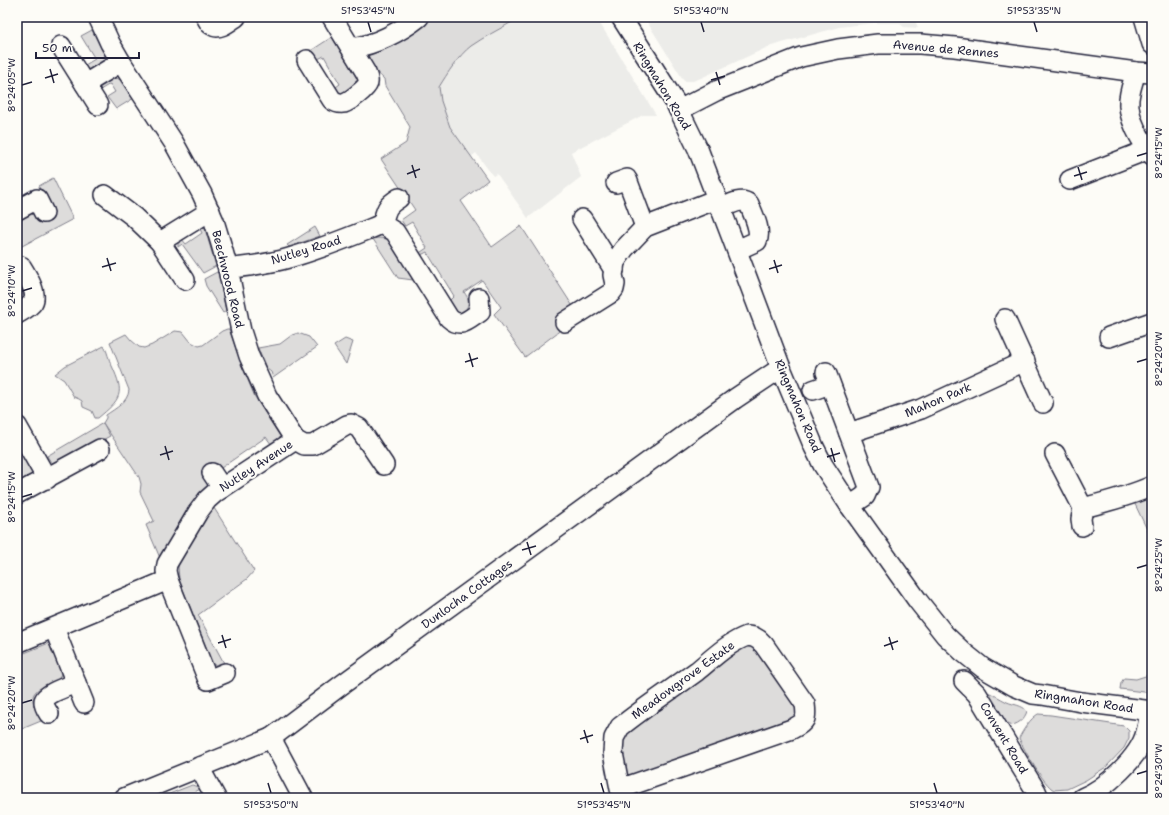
<svg xmlns="http://www.w3.org/2000/svg" width="1169" height="815" viewBox="0 0 1169 815" font-family="'Shantell Sans',sans-serif">
	<style>
		.built { fill: #ecece9 }
		.green { fill: #dddcdb; stroke: #807f8b }
		.lines { fill: none; stroke-linecap: round; stroke-linejoin: round }
		.minor-casing { stroke: #22223b; stroke-width: 22 }
		.minor { stroke: #fdfcf7; stroke-width: 19 }
		.ticks { fill: none; stroke: #22223b; stroke-width: 1.5 }
		.labels { text-anchor: middle; dominant-baseline: central; stroke-width: 4; stroke-linejoin: round; paint-order: stroke }
		.street-label { font-size: 12px; fill: #22223b; stroke: #fdfcf7 }
		.neatline { fill: none; stroke: #22223b; stroke-width: 1.5 }
		.ticks-label { font-size: 10px; text-anchor: middle; fill: #22223b }
	</style>
	<rect width="100%" height="100%" fill="#fdfcf7"/>
	<filter id="ink" filterUnits="userSpaceOnUse"><feTurbulence type="fractalNoise" baseFrequency=".025" numOctaves="2"/><feDisplacementMap in="SourceGraphic" scale="8" xChannelSelector="R" yChannelSelector="G"/><feConvolveMatrix kernelMatrix="1 2 1 2 8 2 1 2 1" color-interpolation-filters="sRGB"/></filter>
	<g filter="url(#ink)">
		<g class="built">
			<polygon points="523,17 596,17 656,115 643,115 571,152 581,177 528,218 497,174 493,176 476,153 471,157 450,127 441,101 439,87 453,66 466,50 472,45 495,32"/>
			<polygon points="644,17 914,17 918,28 904,27 899,23 874,23 839,27 768,47 701,78 693,81 684,81"/>
		</g>
		<g class="green">
			<path d="M428,17H514L512,22C498,30 484,37 471,46C459,55 447,74 439,87L441,101L450,127L488,180L461,201L492,247L521,226L574,308L555,320L562,329L525,357L494,314L501,307L482,280L464,292C469,299 470,303 465,311L461,313L454,311L448,302L454,296L427,252L419,256L418,254L427,248L412,222L405,226L401,220L415,210L381,159L406,143L410,127L385,86L384,79C377,73 367,62 369,53L413,29Z"/>
			<polygon points="92,30 105,56 103,62 89,72 85,65 95,59 81,36"/>
			<polygon points="332,37 359,82 342,95 332,90 340,84 324,56 314,61 309,52"/>
			<polygon points="117,78 122,81 134,98 116,109 107,97 115,92 110,84 100,90 99,86 112,79"/>
			<polygon points="53,178 73,219 22,246 17,250 17,214 40,192 39,186"/>
			<polygon points="199,227 204,227 205,229 216,266 203,273 182,244 178,247 178,240 181,238 186,244 202,233"/>
			<polygon points="315,227 320,236 289,247 287,245"/>
			<polygon points="378,238 388,239 391,241 413,280 398,278 373,239"/>
			<polygon points="217,272 218,272 226,311 223,313 206,286 204,279"/>
			<path d="M227,329H229L242,366L255,397L282,439L274,448L266,437L218,470L212,484L194,501L188,508L160,558L146,525L154,521L140,492L141,484L139,477L103,423L106,418V415C116,408 128,402 129,390L110,342L126,334L131,340L139,347L144,348L152,345L175,331L183,332L191,342L199,346L203,345L222,331Z"/>
			<polygon points="298,333 309,337 317,347 273,378 271,372 266,368 258,348 280,344 292,335"/>
			<polygon points="345,339 353,342 346,364 334,346"/>
			<path d="M104,346C108,352 108,359 112,366C125,394 121,399 98,418H95L92,411L83,407L82,401L79,399L74,397L64,380L55,374L65,366Z"/>
			<path d="M103,423L110,436L61,462C52,464 52,464 47,456Z"/>
			<polygon points="17,438 33,473 30,476 17,484"/>
			<polygon points="1152,493 1152,540 1133,500"/>
			<path d="M214,508L254,571L247,579L198,615L224,663C213,668 211,663 204,654L208,652L179,579L178,566L180,560L206,517Z"/>
			<path d="M49,643L61,672C61,688 30,683 33,701C34,707 38,715 41,721L17,731V656Z"/>
			<polygon points="752,643 796,700 797,718 632,777 626,774 620,744 624,734 719,660"/>
			<polygon points="1152,674 1152,693 1120,689 1121,683 1124,678 1136,679"/>
			<path d="M984,691C992,693 999,698 1007,702C1014,705 1022,705 1027,711C1025,719 1017,726 1008,725Z"/>
			<path d="M1038,714L1051,715L1124,726L1129,731V738L1124,748L1106,767L1086,780L1067,789L1054,790C1044,785 1024,750 1019,738C1023,730 1030,719 1038,714Z"/>
			<polygon points="192,785 198,787 200,789 188,796 189,798 159,798"/>
		</g>
		<g class="lines">
			<defs>
				<g id="minor">
					<polyline points="98,17 110,43 121,62 174,143 202,194 214,221 221,244 228,269 241,331 249,356 267,396 295,440"/>
					<path d="M206,17C208,20 209,24 212,25C219,31 230,21 236,17"/>
					<polyline points="621,17 675,102 698,149 743,267 781,368 814,447 823,465 850,506 918,601 945,635 963,652 983,668 1014,686 1033,694 1042,695 1081,702 1152,711"/>
					<polyline points="1144,17 1152,44"/>
					<polyline points="61,46 98,105"/>
					<path d="M352,48C375,45 400,32 419,17"/>
					<path d="M307,60L332,100C335,102 339,104 344,103C350,101 366,89 368,83C369,79 367,76 366,73L332,17"/>
					<path d="M1136,72C1133,81 1130,90 1129,99C1127,118 1141,141 1152,155"/>
					<polyline points="85,84 121,62"/>
					<polyline points="679,110 716,91 801,57 838,49 878,44 920,44 955,47 1136,72 1152,73"/>
					<polyline points="1070,180 1147,150"/>
					<polyline points="616,183 627,179 645,227"/>
					<polyline points="105,195 134,217 160,242"/>
					<path d="M720,209C729,205 741,197 749,204C753,214 762,231 757,241L737,250"/>
					<polyline points="17,210 37,199 44,213"/>
					<polyline points="582,219 614,270"/>
					<path d="M382,224C387,209 385,207 399,198"/>
					<path d="M17,268L21,266C26,274 38,293 33,302C30,307 22,311 17,314"/>
					<path d="M228,269C248,266 269,264 289,258C321,249 352,236 382,224L395,232L449,318C461,329 468,320 480,312L479,298"/>
					<polyline points="185,280 160,242 210,211"/>
					<polyline points="1005,319 1043,403"/>
					<polyline points="565,322 611,293 614,289 615,284 613,275 615,262 624,249 645,227 717,199"/>
					<polyline points="1109,337 1152,322"/>
					<polyline points="826,372 869,487 865,496 850,506"/>
					<polyline points="813,390 830,384"/>
					<polyline points="17,426 47,479"/>
					<polyline points="849,433 921,409 1025,361"/>
					<path d="M1055,454L1083,508C1106,502 1130,496 1152,486"/>
					<polyline points="212,473 222,488"/>
					<polyline points="17,494 100,449"/>
					<polyline points="1082,526 1081,519 1083,508"/>
					<polyline points="54,628 84,703"/>
					<path d="M747,636L754,637L759,640L764,645L805,704C807,719 806,722 792,729L620,789L613,753L614,738L620,727C645,707 671,690 697,671C713,658 728,643 747,636Z"/>
					<polyline points="17,643 168,580"/>
					<polyline points="225,673 208,680 168,580 166,571 167,564 198,512 207,500 216,492 295,440 304,445 313,445 347,425 351,424 359,428 384,465"/>
					<polyline points="964,681 977,694 1020,765 1036,791 1039,798"/>
					<path d="M49,714C47,711 44,706 44,702C43,694 69,686 76,683"/>
					<polyline points="271,738 303,798"/>
					<polyline points="199,767 216,798"/>
					<polyline points="124,798 271,738 340,686 736,398 781,368"/>
					<path d="M1082,798C1105,789 1140,757 1146,732C1148,725 1149,718 1150,710"/>
				</g>
			</defs>
			<use href="#minor" class="minor-casing"/>
			<use href="#minor" class="minor"/>
		</g>
	</g>
	<path class="ticks" d="M368,22L371,32M701,22L704,32M1034,22L1037,32M50,69L54,83M716,72L720,85M45,78L58,74M711,80L725,76M22,85L32,82M1137,156L1147,153M412,165L416,178M1078,167L1082,180M407,174L420,169M1074,176L1087,172M107,258L111,271M774,260L778,273M102,267L116,263M769,269L782,265M22,291L32,288M469,353L473,367M465,362L478,358M1137,362L1147,359M165,446L169,460M831,448L835,462M160,455L173,451M827,457L840,453M22,497L32,494M527,542L531,555M522,550L536,546M1137,568L1147,565M222,635L226,648M889,637L893,650M218,643L231,639M884,646L898,641M22,703L32,700M584,730L588,743M580,739L593,735M1137,774L1147,771M268,783L271,793M601,783L604,793M934,783L937,793"/>
	<g class="labels">
		<g class="street-label">
			<text transform="translate(946 49) rotate(5)">Avenue de Rennes</text>
			<text transform="translate(662 86) rotate(59)">Ringmahon Road</text>
			<text transform="translate(306 250) rotate(-17)">Nutley Road</text>
			<text transform="translate(228 279) rotate(76)">Beechwood Road</text>
			<text transform="translate(938 400) rotate(-23)">Mahon Park</text>
			<text transform="translate(798 406) rotate(67)">Ringmahon Road</text>
			<text transform="translate(256 466) rotate(-33)">Nutley Avenue</text>
			<text transform="translate(467 594) rotate(-36)">Dunlocha Cottages</text>
			<text transform="translate(683 680) rotate(-36)">Meadowgrove Estate</text>
			<text transform="translate(1084 701) rotate(9)">Ringmahon Road</text>
			<text transform="translate(1004 738) rotate(59)">Convent Road</text>
		</g>
	</g>
	<rect width="1169" height="815" fill="none" stroke="#fdfcf7" stroke-width="44"/>
	<path d="M36 52v6h103v-6" fill="none" stroke="#22223b" stroke-width="2"/>
	<text x="42" y="52" font-size="12" fill="#22223b" stroke="#fdfcf7" stroke-width="3" paint-order="stroke">50 m</text>
	<rect x="22" y="22" width="1125" height="771" class="neatline"/>
	<g class="ticks-label">
		<text x="368" y="14">51°53'45"N</text>
		<text x="701" y="14">51°53'40"N</text>
		<text x="1034" y="14">51°53'35"N</text>
		<text transform="translate(11 85) rotate(-90)" y="4">8°24'05"W</text>
		<text transform="translate(1158 153) rotate(-90)" y="4">8°24'15"W</text>
		<text transform="translate(11 291) rotate(-90)" y="4">8°24'10"W</text>
		<text transform="translate(1158 359) rotate(-90)" y="4">8°24'20"W</text>
		<text transform="translate(11 497) rotate(-90)" y="4">8°24'15"W</text>
		<text transform="translate(1158 565) rotate(-90)" y="4">8°24'25"W</text>
		<text transform="translate(11 703) rotate(-90)" y="4">8°24'20"W</text>
		<text transform="translate(1158 771) rotate(-90)" y="4">8°24'30"W</text>
		<text x="271" y="808">51°53'50"N</text>
		<text x="604" y="808">51°53'45"N</text>
		<text x="937" y="808">51°53'40"N</text>
	</g>
</svg>
